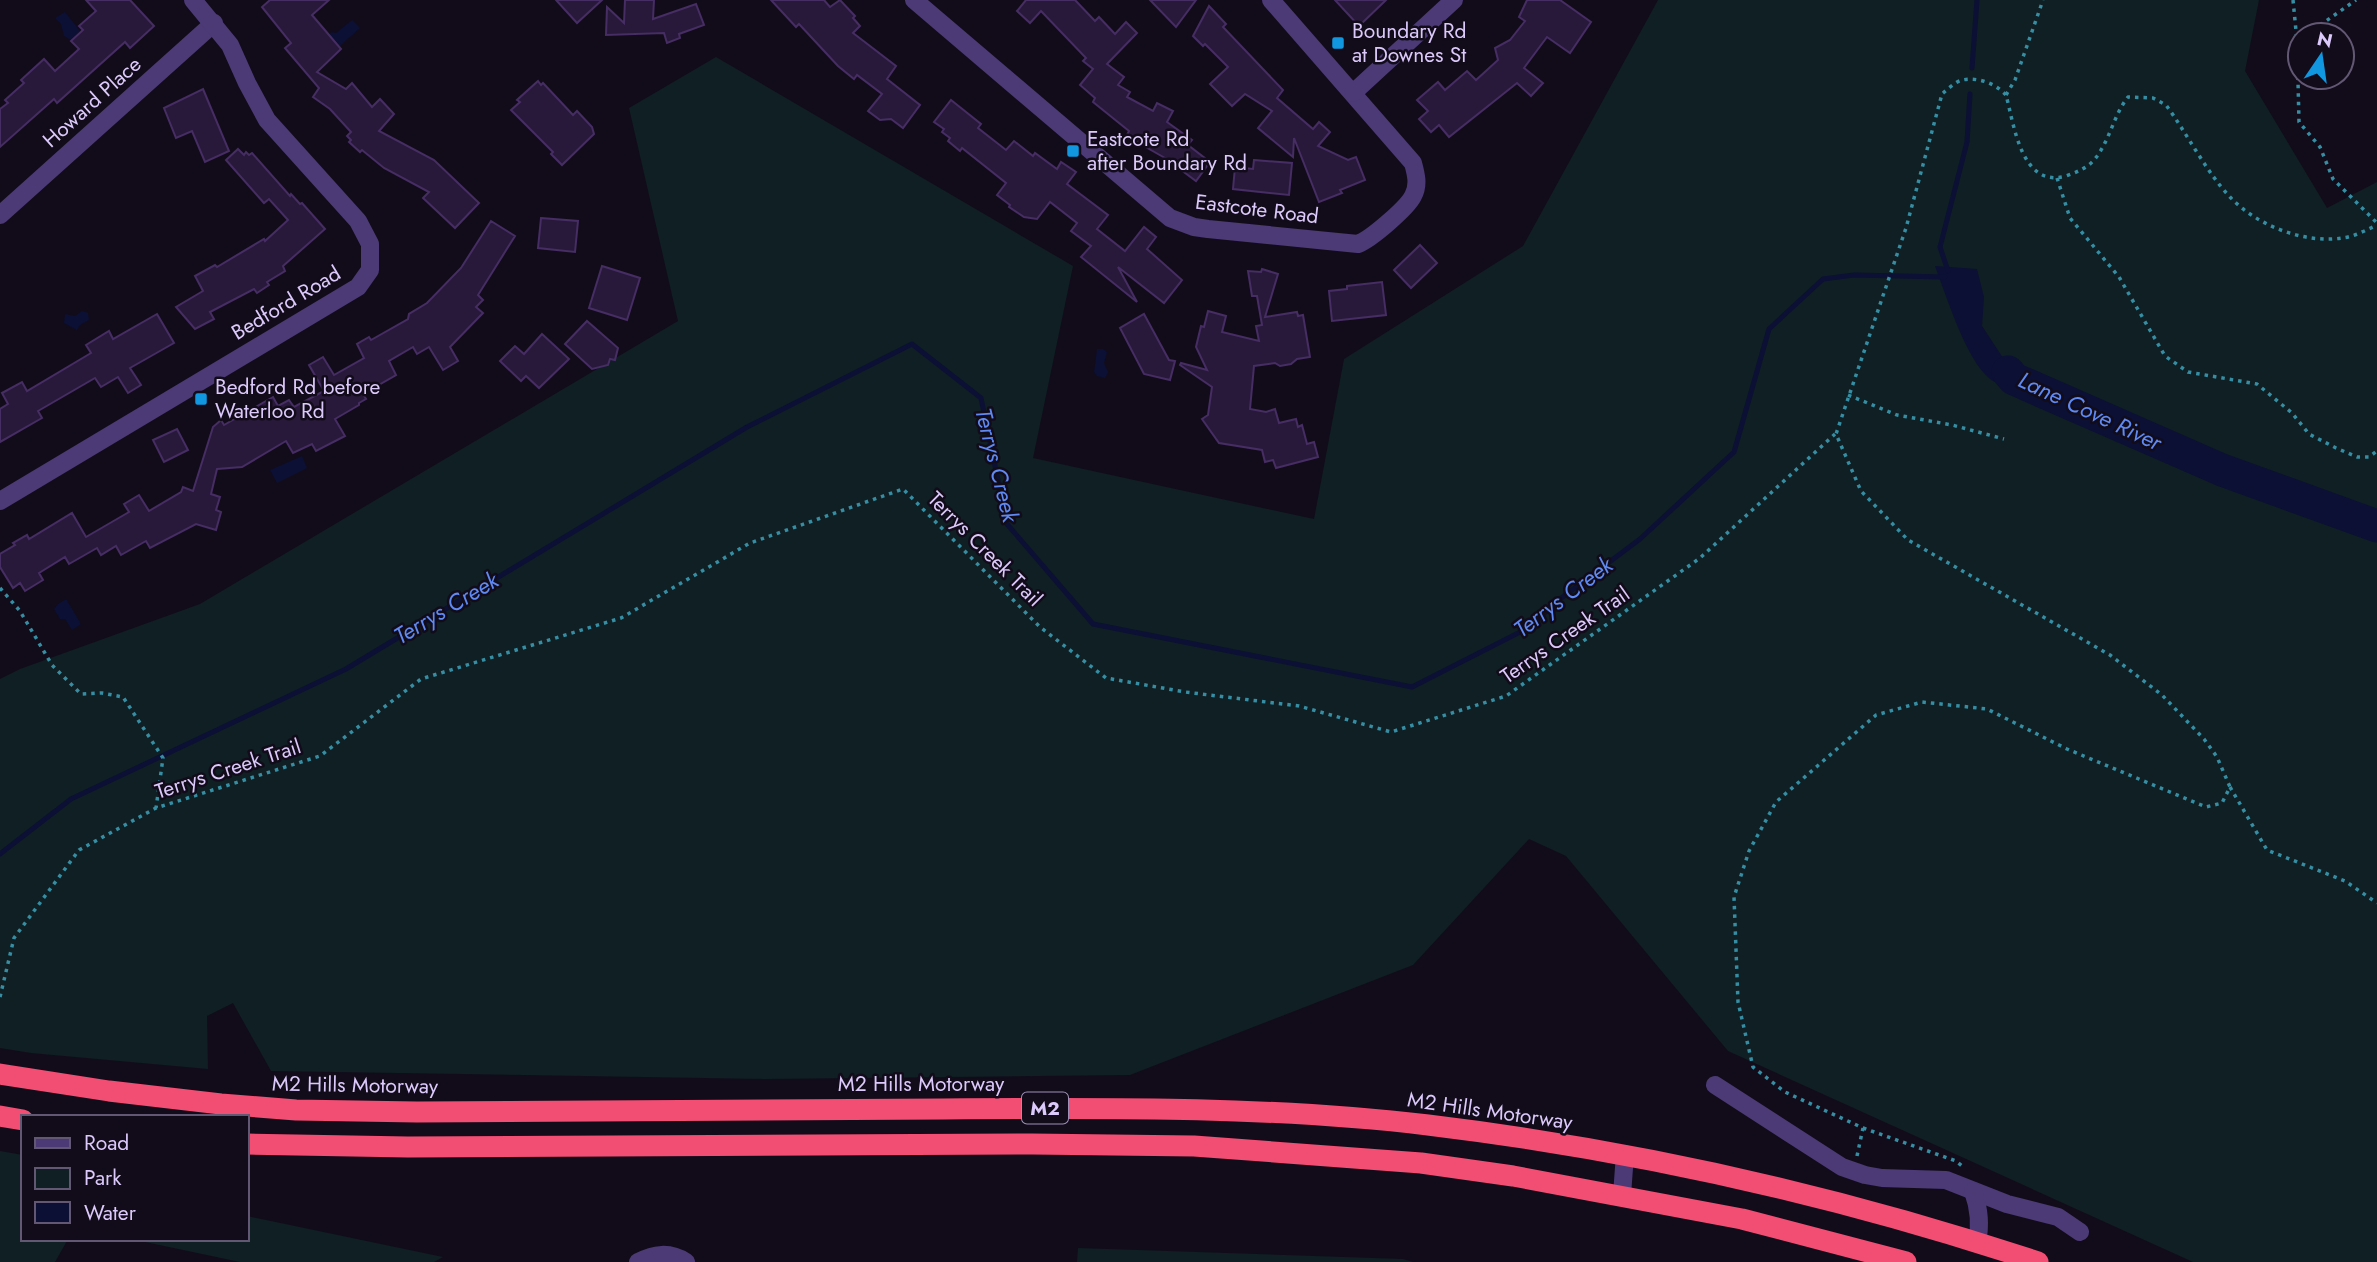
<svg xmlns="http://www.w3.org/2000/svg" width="2377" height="1262" viewBox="0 0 2377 1262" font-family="Jost,sans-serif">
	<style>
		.green { fill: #0f1f23 }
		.water { fill: #0b1034 }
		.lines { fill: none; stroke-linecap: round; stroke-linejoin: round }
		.stream { stroke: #0b1034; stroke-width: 5 }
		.river { stroke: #0b1034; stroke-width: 33 }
		.building { fill: #28193a; stroke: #462d64; stroke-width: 2 }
		.path { stroke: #358ea3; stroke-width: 3.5; stroke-dasharray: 3.5 5; stroke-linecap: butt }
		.minor { stroke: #4b3a76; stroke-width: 18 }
		.highway { stroke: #f24d73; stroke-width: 21 }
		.poi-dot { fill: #1097e0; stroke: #120c1a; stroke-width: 2.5 }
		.labels { text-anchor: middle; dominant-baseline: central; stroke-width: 5; stroke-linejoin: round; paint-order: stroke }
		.shield { fill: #120c1a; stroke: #9f90b8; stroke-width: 2 }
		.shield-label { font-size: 19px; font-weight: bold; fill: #dbc9fb }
		.poi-label { font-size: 21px; fill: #dbc9fb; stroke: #120c1a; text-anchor: start }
		.street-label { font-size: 21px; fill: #dbc9fb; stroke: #120c1a }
		.water-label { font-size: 23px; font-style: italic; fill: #5f89f3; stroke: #120c1a }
	</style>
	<rect width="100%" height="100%" fill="#120c1a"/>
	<g class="green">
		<polygon points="1658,0 2259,0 2245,71 2327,208 2377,182 2377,1262 2193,1262 1728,1051 1566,856 1529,839 1413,965 1130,1075 766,1079 271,1071 233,1003 207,1016 208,1069 31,1053 0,1048 0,679 20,669 200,604 678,321 629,108 716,57 1073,266 1033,458 1314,519 1344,359 1523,246"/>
		<polygon points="0,1151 23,1155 23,1239 68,1239 55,1262 0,1262"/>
		<polygon points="247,1216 443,1257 434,1262 240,1262 131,1239 247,1239"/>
		<polygon points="1078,1248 1403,1259 1413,1262 1077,1262"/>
	</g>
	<g class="water">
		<polygon points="65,12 80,31 71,40 64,36 61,24 55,18"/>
		<polygon points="352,20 360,28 340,46 330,35 331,32 336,33"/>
		<path d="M1935,266L1977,269L1984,297L1982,326L2005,361L2059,395C2043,393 2003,389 1990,379C1965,358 1947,297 1935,266Z"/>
		<polygon points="82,311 88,313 89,320 80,325 77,330 64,323 65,314 75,316"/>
		<polygon points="1097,349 1103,349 1107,352 1104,363 1108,372 1105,378 1097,376 1094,372"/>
		<polygon points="302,456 307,468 277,483 270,470"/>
		<polygon points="66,599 81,624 72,630 65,619 60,619 54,609 58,604"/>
	</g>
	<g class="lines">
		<g class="stream">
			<polyline points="1972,68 1977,0"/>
			<polyline points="1948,271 1940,247 1967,142 1970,94"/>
			<polyline points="0,854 71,799 346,669 747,427 912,344 981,398 1007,524 1093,624 1412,687 1530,627 1556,602 1640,539 1734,452 1769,329 1823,279 1854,275 1945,277"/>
		</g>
		<polyline class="river" points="2008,372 2014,379 2222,470 2377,526"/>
	</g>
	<g class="building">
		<polygon points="86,0 130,0 154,26 130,48 125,42 57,103 54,99 0,147 0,109 8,103 5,100 24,83 21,80 44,59 55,71 79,49 71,41 83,30 79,26 96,11"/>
		<polygon points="270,0 329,0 312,15 341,49 317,72 346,89 352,83 372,107 380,99 394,114 379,131 434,160 479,203 455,228 423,198 429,192 384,168 362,150 360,152 349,142 351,140 347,136 351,132 330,109 313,97 319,88 285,48 291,43 262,7"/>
		<polygon points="556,0 602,0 577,23"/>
		<polygon points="625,0 654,0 653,19 696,4 704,25 679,34 680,38 667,43 664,33 606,35 607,7 624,23"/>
		<polygon points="771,0 824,0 830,7 840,0 855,16 853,18 860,26 853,33 896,66 887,79 920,105 903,128 891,119 880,120 868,111 882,94 857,75 854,79 838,66 799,24 796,27"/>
		<polygon points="1026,0 1075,0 1095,21 1099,17 1115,34 1126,22 1137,33 1107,64 1124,77 1118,85 1130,92 1127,97 1153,111 1157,103 1173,111 1167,122 1192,140 1188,145 1210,162 1196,181 1165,158 1135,141 1127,135 1129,131 1093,102 1095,98 1080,85 1093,69 1083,61 1086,58 1041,11 1030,23 1017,11"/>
		<polygon points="1150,0 1196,0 1176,27"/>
		<polygon points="1335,0 1386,0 1359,26"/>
		<polygon points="1527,0 1560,0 1591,22 1570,53 1547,37 1524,68 1543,83 1531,96 1517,83 1449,137 1439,125 1431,132 1419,119 1428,111 1417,100 1438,82 1445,90 1467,71 1476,80 1498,60 1495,48 1510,40 1525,21 1519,17"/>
		<polygon points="1209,6 1226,24 1223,27 1283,90 1277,98 1313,129 1319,122 1330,132 1318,146 1348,160 1356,157 1365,180 1340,190 1342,193 1319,202 1294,138 1293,157 1258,128 1272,111 1245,94 1232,106 1210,84 1228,67 1205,44 1203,46 1193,36"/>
		<polygon points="538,81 541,85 543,83 573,115 577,111 592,127 594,134 562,165 551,154 553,152 511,110 520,102 517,100"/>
		<polygon points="203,89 229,151 205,162 192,131 176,138 164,108"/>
		<polygon points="951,100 981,124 978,128 1006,150 1014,141 1033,156 1035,153 1057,169 1061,162 1076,172 1067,184 1108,215 1097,229 1125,251 1144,227 1156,237 1147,249 1182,280 1164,303 1118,267 1137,302 1081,257 1091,246 1071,231 1077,223 1050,202 1037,219 1024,217 1009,207 1010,205 997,195 1006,183 962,148 960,151 948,141 950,138 942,132 944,129 934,122"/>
		<polygon points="238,149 244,155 246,152 249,155 252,153 290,196 291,194 300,204 302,203 325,229 283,266 285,271 267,282 269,285 257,293 254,289 210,312 214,319 195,329 176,307 203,291 195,276 215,265 217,267 264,239 265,241 288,220 269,199 264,203 226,160"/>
		<polygon points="1254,160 1292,163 1289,195 1233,189 1235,167 1253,169"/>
		<polygon points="541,218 578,221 575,252 538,248"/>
		<polygon points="491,221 515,236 478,295 483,300 476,307 483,313 450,347 458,361 443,370 429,347 417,354 413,347 389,361 396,375 363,394 366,399 359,403 359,405 335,419 345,436 316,451 312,444 293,453 286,441 242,467 217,469 211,494 220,497 216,510 221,512 216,530 196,524 150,548 146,541 121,555 116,546 101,555 97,548 69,564 65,557 39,573 43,580 25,591 20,583 13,588 0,567 0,554 15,545 13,543 27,535 29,539 72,513 86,537 129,512 124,504 139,495 149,511 181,492 183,487 193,491 213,427 221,420 224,425 273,397 278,406 289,400 294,407 324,391 309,365 323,357 334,375 364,358 357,344 369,337 371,340 408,319 409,314 427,303 461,268"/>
		<polygon points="1420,245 1437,263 1411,288 1394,270"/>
		<polygon points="602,266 640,278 627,320 589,308"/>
		<polygon points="1262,269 1278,274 1265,317 1297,312 1298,316 1303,315 1310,357 1297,359 1291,364 1280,366 1275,363 1254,366 1250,409 1266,412 1275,409 1279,423 1296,419 1298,427 1302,425 1307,444 1314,442 1318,457 1276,468 1273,460 1265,462 1262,450 1219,443 1202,419 1208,415 1212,387 1180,365 1181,363 1207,370 1196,347 1201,326 1204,327 1208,311 1226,316 1222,332 1259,341 1256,326 1262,325 1257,296 1252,296 1248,271 1261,272"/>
		<polygon points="1382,282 1386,315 1332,321 1329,291 1347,289 1347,286"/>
		<polygon points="157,314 174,343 130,368 141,385 128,393 118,377 101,387 95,378 38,411 42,418 0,442 0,409 8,404 2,393 22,382 27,391 91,353 86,345 109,331 113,339"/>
		<polygon points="1144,314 1169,360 1175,361 1170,380 1144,374 1120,328"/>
		<polygon points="587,321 618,348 615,360 610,359 608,365 592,369 565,344"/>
		<polygon points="542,334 569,359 539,388 526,376 521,381 500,361 515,346 524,354"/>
		<polygon points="177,429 188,450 164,462 153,440"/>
	</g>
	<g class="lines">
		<g class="path">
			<polyline points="2293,0 2297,41 2299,122 2320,147 2333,179 2377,223"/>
			<polyline points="2306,35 2356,0"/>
			<polyline points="2006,95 2015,80 2043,0"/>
			<polyline points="2057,178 2070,218 2119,277 2165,356 2188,372 2257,384 2292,413 2309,434 2336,448 2357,457 2369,457 2377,451"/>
			<polyline points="1848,395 1897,415 1952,425 2004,439"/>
			<polyline points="0,588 20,611 52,665 81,694 102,693 123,697 163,758 156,808"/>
			<polyline points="2230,787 2267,850 2345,881 2377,903"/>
			<polyline points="0,997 14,938 79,850 156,808 320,756 421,679 621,618 750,543 903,489 1040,627 1106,678 1185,692 1299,706 1391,732 1506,696 1700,558 1835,434"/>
			<polyline points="1863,1128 1956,1161 1962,1166"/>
			<path d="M1857,1156L1863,1128L1785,1092L1753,1067L1738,1002L1734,897L1749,851L1776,802L1876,715L1922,702L1987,709L2067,749L2206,807L2222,803L2230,787L2217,757L2204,739L2162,695L2110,655L1908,540L1861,491L1836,434L1906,228L1942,94C1948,89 1955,82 1962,80C1978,77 1995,83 2006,95C2014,124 2021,189 2066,176C2077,172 2087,168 2094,160C2110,141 2113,116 2128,97L2153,98L2166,105C2186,132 2207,173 2230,197C2256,225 2304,244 2342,238C2354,237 2366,230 2377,225"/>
		</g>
		<g class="minor">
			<path d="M914,0L1170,218L1194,227L1208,229L1358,244C1371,239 1407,208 1413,196C1419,185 1416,174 1413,163L1271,0"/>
			<polyline points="1353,93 1454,0"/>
			<polyline points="0,215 214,23"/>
			<polyline points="0,501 358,287 370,270 370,244 358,221 267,120 247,83 230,45 193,0"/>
			<polyline points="1715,1085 1842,1167 1865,1175 1882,1178 1946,1180 2007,1204 2058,1217 2080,1232"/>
			<path d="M1973,1191C1979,1208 1981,1224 1977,1242"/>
			<polyline points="1622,1195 1625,1154"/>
			<path d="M638,1262C654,1254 669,1251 686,1262"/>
		</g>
		<g class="highway">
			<path d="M0,1074L109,1091L221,1104L296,1110L417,1112C592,1111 768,1110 943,1109C1105,1108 1268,1106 1428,1125C1635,1150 1840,1196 2038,1262"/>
			<polyline points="0,1116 23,1120"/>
			<polyline points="247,1144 408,1147 1032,1144 1194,1146 1421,1163 1513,1176 1742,1219 1906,1262"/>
		</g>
	</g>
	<g class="poi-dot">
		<rect x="1331" y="36" width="14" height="14" rx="3.5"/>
		<rect x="1066" y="144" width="14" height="14" rx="3.5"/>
		<rect x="194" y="392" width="14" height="14" rx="3.5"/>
	</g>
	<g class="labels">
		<rect class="shield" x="1022" y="1092.5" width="46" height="31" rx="5"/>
		<g class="shield-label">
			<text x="1045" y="1108">M2</text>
		</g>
		<g class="poi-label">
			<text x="1352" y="31">Boundary Rd<tspan x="1352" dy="24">at Downes St</tspan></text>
			<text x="1087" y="139">Eastcote Rd<tspan x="1087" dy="24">after Boundary Rd</tspan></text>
			<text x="215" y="387">Bedford Rd before<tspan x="215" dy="24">Waterloo Rd</tspan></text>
		</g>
		<g class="street-label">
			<text transform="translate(92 102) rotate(-42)">Howard Place</text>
			<text transform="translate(1257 209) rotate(7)">Eastcote Road</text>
			<text transform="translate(286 303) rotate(-31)">Bedford Road</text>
			<text transform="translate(985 549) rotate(45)">Terrys Creek Trail</text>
			<text transform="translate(1565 635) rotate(-35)">Terrys Creek Trail</text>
			<text transform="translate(228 769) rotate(-18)">Terrys Creek Trail</text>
			<text x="921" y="1084">M2 Hills Motorway</text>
			<text transform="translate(355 1085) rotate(1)">M2 Hills Motorway</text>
			<text transform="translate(1490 1111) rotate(8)">M2 Hills Motorway</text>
		</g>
		<g class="water-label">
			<text transform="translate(2090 411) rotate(25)">Lane Cove River</text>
			<text transform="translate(997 465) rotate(76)">Terrys Creek</text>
			<text transform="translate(1563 597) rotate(-37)">Terrys Creek</text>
			<text transform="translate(446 608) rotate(-31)">Terrys Creek</text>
		</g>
	</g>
	<rect x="21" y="1115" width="228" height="126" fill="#120c1a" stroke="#625874" stroke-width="2"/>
	<rect x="35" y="1138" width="35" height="10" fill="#4b3a76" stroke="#625874" stroke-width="2"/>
	<text x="84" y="1150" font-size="21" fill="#dbc9fb">Road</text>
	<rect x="35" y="1168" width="35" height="21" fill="#0f1f23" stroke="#625874" stroke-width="2"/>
	<text x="84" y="1185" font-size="21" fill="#dbc9fb">Park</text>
	<rect x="35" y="1202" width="35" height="21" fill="#0b1034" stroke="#625874" stroke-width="2"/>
	<text x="84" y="1220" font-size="21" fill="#dbc9fb">Water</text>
	<g transform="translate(2321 56) rotate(13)"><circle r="33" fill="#120c1a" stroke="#625874" stroke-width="2"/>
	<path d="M0-5L12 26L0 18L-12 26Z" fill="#1097e0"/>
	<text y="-10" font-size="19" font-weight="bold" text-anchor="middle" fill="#dbc9fb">N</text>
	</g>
</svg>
